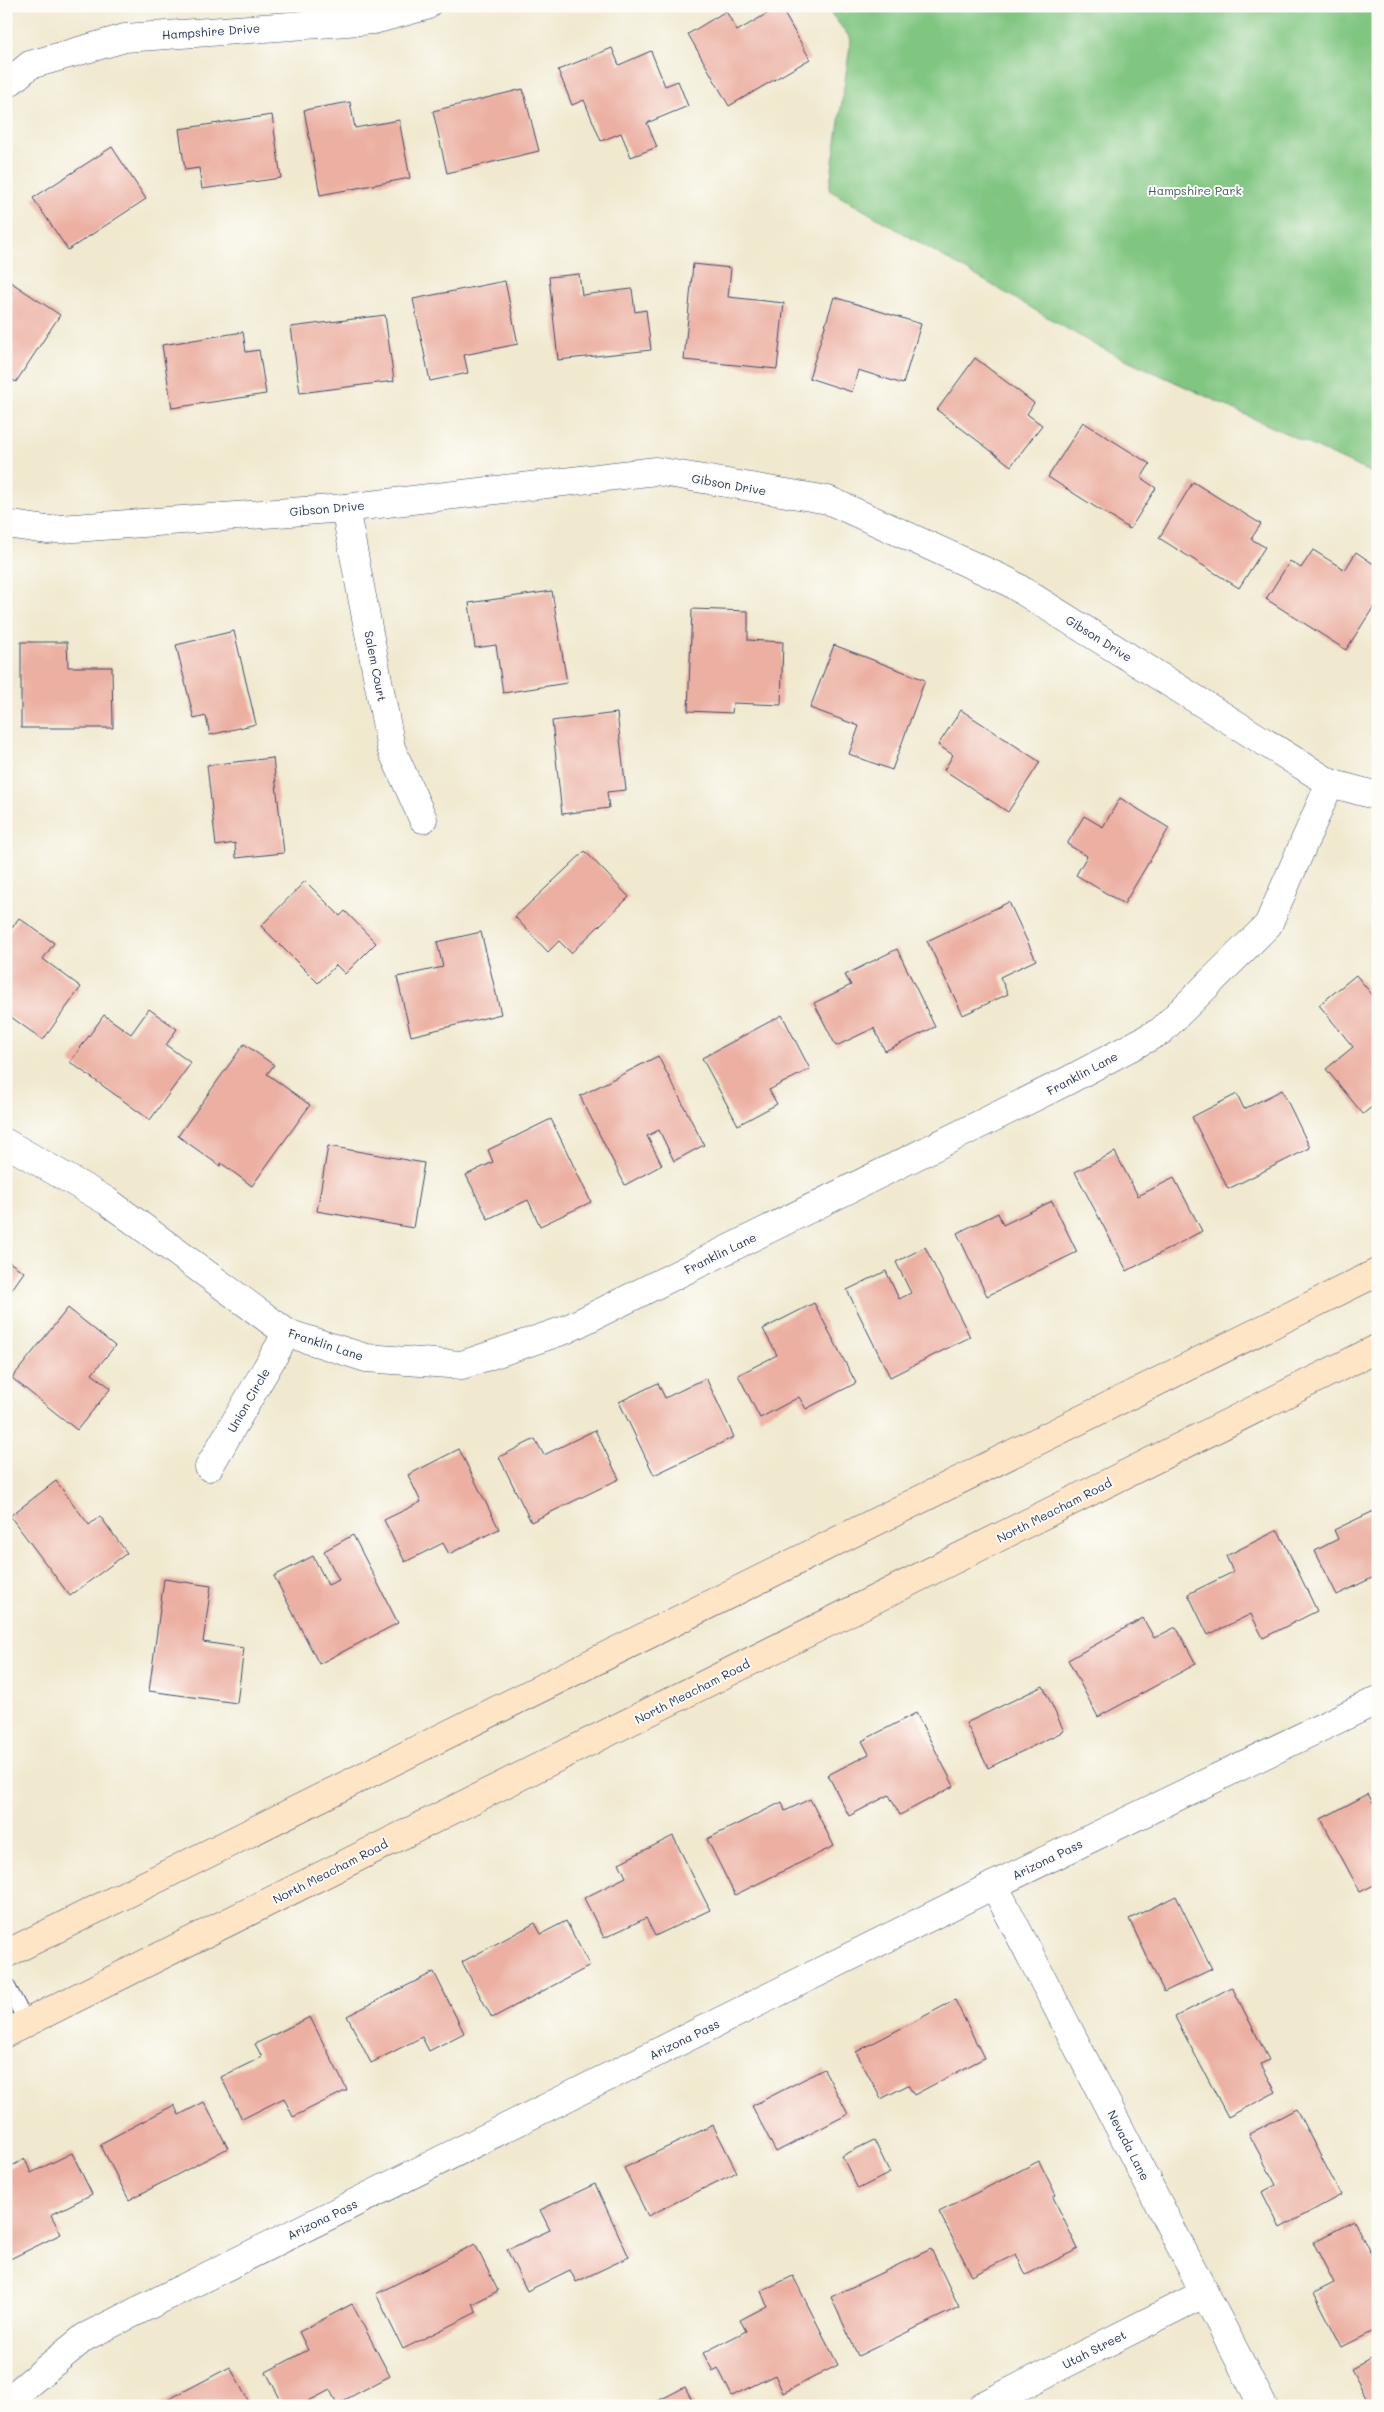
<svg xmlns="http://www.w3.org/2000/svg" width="1384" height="2412" viewBox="0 0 1384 2412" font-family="Mali,sans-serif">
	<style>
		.green { fill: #80c681; stroke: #4e7a70 }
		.building { fill: #ecb0a3 }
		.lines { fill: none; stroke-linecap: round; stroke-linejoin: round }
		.lane-casing { stroke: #3b4b6f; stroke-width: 17 }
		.street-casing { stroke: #3b4b6f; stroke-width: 29 }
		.secondary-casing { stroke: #3b4b6f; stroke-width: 29 }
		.lane { stroke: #fff; stroke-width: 15 }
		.street { stroke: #fff; stroke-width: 28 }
		.secondary { stroke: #fde5c5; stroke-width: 28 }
		.labels { text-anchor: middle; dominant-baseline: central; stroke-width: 4; stroke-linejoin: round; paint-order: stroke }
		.street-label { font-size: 12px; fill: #1b2f5e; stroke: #fdfcf7 }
		.park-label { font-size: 12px; fill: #395c68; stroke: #fdfcf7 }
	</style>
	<rect width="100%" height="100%" fill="#fdfcf7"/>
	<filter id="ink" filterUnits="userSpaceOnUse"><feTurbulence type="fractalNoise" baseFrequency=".02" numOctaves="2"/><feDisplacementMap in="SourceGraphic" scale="10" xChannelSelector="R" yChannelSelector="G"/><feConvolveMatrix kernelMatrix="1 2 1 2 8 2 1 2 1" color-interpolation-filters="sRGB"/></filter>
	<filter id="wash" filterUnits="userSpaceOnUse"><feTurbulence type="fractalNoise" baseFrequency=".0096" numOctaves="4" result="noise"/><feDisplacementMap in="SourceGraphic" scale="20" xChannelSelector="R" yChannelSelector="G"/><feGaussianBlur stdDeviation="1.12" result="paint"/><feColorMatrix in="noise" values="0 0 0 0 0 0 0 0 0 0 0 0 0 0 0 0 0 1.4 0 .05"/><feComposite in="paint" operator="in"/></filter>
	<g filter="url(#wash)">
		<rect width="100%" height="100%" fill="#f0e9cf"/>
		<polygon class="green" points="825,6 1378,6 1378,476 1095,345 829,190 851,39"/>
		<g id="blocks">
			<g class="building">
				<polygon points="780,6 810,59 729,106 688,34 726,11 737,31"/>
				<polygon points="612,48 619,65 651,51 665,86 678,81 688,106 647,123 657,147 631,157 621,133 601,141 584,100 572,105 558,70"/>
				<polygon points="523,89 539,151 447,173 433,111"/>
				<polygon points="350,102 355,128 399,120 410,178 320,195 304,110"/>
				<polygon points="272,115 281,178 202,189 199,168 185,170 179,129"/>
				<polygon points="112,147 146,199 68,250 33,198"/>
				<polygon points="693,264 731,268 728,297 784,303 777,369 684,360"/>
				<polygon points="579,274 582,295 632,289 635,312 646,310 651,350 558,360 549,277"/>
				<polygon points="6,279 60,315 16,382 6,376"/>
				<polygon points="505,281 518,344 464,355 468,373 430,381 413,299"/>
				<polygon points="834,297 921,324 903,384 858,370 852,392 809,378"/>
				<polygon points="385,315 394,381 300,393 291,327"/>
				<polygon points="243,332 246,352 259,350 266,394 172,408 162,345"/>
				<polygon points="975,358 1034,403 1027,414 1042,425 1011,466 937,410"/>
				<polygon points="1083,422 1150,464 1141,478 1156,488 1130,529 1048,477"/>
				<polygon points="1193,482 1261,524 1251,539 1265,547 1239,588 1159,538"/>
				<polygon points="1313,550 1345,570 1356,552 1378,567 1378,600 1346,650 1266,599 1290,561 1301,568"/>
				<polygon points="552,591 567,683 503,693 496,645 475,648 469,603"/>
				<polygon points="692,609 748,611 748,640 783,642 781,705 733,703 732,713 688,711"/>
				<polygon points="234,631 256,724 210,735 206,716 194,719 176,645"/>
				<polygon points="21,642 67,642 68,667 112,667 113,728 21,728"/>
				<polygon points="834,645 925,680 892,770 849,754 859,726 810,708"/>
				<polygon points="961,710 1040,762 1008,812 944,770 953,755 938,745"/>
				<polygon points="617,713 626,790 607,792 609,808 562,814 552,721"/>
				<polygon points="273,758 284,853 236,858 235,843 216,846 207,765"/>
				<polygon points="1120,798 1169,828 1124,904 1076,875 1087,856 1067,844 1084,816 1103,827"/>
				<polygon points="585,851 629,897 571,953 559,941 548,952 515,917"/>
				<polygon points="305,881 340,916 345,911 376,943 345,974 336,965 318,983 261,926"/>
				<polygon points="1009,902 1036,960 1000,977 1008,994 963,1015 927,941"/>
				<polygon points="19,918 54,943 43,959 81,987 43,1040 11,1017 6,1024 6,936"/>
				<polygon points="481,932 501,1014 411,1036 397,977 443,967 437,942"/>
				<polygon points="897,949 935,1027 885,1051 874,1028 836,1046 814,1003 851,985 845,975"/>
				<polygon points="1356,975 1378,1002 1378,1102 1363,1114 1326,1069 1353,1047 1319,1005"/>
				<polygon points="149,1009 177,1029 166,1045 191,1063 150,1120 70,1062 104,1015 131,1034"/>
				<polygon points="782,1015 810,1069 769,1090 777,1104 738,1125 702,1058"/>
				<polygon points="244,1044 274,1065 267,1074 310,1105 252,1186 221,1163 220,1166 178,1136"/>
				<polygon points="658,1056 704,1145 674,1161 659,1130 647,1136 662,1165 625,1185 580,1096"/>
				<polygon points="1282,1090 1310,1148 1228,1189 1192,1117 1237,1094 1244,1109"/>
				<polygon points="551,1119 591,1202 540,1226 528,1200 488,1219 466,1175 493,1162 488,1150"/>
				<polygon points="328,1146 424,1163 413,1228 317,1211"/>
				<polygon points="1115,1152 1138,1196 1174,1178 1202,1231 1127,1271 1075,1172"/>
				<polygon points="1052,1201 1077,1252 987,1296 957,1233 998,1213 1003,1225"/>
				<polygon points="925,1247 970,1337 890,1377 847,1290 886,1271 899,1299 911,1293 896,1262"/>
				<polygon points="6,1260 24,1272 6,1298"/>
				<polygon points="814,1303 856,1383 806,1409 799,1397 760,1418 738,1375 777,1355 763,1329"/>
				<polygon points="68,1308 115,1346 92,1374 111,1388 77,1430 12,1378"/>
				<polygon points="706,1378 734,1437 654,1475 619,1402 658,1383 665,1398"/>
				<polygon points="595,1430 619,1479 531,1522 499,1457 535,1439 544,1455"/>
				<polygon points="459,1449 499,1529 449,1554 443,1543 405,1562 384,1520 421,1502 408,1475"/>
				<polygon points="56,1481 89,1525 100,1516 127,1553 70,1596 10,1516"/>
				<polygon points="1378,1509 1378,1575 1337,1595 1315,1551 1338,1539 1334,1530"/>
				<polygon points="1278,1530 1317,1611 1263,1638 1251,1614 1208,1635 1188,1594 1233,1572 1226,1556"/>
				<polygon points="353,1535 398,1623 319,1664 274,1576 313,1556 328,1585 339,1580 324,1551"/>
				<polygon points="164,1579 211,1586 203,1642 244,1648 237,1703 149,1691"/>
				<polygon points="1143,1618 1154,1638 1176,1627 1196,1664 1098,1717 1068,1660"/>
				<polygon points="1043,1686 1064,1731 988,1768 966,1723"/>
				<polygon points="916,1713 954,1786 900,1815 889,1795 849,1816 828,1775 869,1754 862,1741"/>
				<polygon points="1368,1794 1378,1812 1378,1883 1360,1892 1321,1819"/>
				<polygon points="810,1799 834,1846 735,1895 707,1839 782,1802 785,1811"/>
				<polygon points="673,1836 710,1910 655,1936 646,1918 604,1938 584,1898 626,1877 619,1863"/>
				<polygon points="1176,1896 1212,1969 1164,1992 1129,1919"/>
				<polygon points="566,1921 590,1966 492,2018 462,1962 535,1923 541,1934"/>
				<polygon points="434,1972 464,2033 429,2051 422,2037 371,2063 347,2016"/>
				<polygon points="1232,1987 1269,2060 1261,2064 1276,2092 1228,2117 1175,2017"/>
				<polygon points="955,2000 984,2058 914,2095 908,2085 881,2099 856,2052"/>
				<polygon points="310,2017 347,2090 293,2117 284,2098 242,2119 221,2077 262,2057 255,2044"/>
				<polygon points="824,2069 848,2114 776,2152 752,2106"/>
				<polygon points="204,2102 228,2148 129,2200 100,2144 174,2105 179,2115"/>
				<polygon points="1296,2109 1341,2195 1280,2228 1262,2192 1276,2185 1249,2134"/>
				<polygon points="713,2125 737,2172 648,2216 624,2168"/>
				<polygon points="874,2140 890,2173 858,2189 842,2156"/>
				<polygon points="72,2153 92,2194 51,2215 61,2234 6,2261 6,2169 25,2159 31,2173"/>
				<polygon points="1039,2161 1056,2195 1053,2197 1078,2249 1026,2275 1016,2254 972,2276 939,2212"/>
				<polygon points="595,2184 629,2257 576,2282 570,2270 527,2291 507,2250 550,2230 540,2210"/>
				<polygon points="1354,2221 1375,2262 1378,2260 1378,2329 1342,2347 1314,2293 1334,2283 1313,2242"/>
				<polygon points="475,2244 498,2291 472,2304 477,2312 403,2349 376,2294"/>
				<polygon points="931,2249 959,2307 858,2356 831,2297"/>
				<polygon points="793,2276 838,2365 783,2393 775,2375 732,2396 718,2368 713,2371 703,2353 746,2331 740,2320 767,2306 761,2291"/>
				<polygon points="352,2304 390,2376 337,2404 330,2390 299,2406 284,2406 266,2372 308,2350 299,2332"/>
				<polygon points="1378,2355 1378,2406 1371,2406 1351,2369"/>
				<polygon points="230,2367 251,2406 156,2406"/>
				<polygon points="685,2387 695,2406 648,2406"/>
			</g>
		</g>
	</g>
	<g filter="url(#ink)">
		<use href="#blocks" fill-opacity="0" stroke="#3b4b6f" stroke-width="1"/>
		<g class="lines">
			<defs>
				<polyline id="lane" points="6,1984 27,2023"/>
				<g id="street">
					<polyline points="6,85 30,65 125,38 374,20 426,6"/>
					<polyline points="345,508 391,748 423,819"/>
					<polyline points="6,524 47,530 345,508 656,471 828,500 1007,581 1330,783 1378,796"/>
					<polyline points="6,1143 107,1201 287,1333 366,1358 462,1365 565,1330 1067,1081 1161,1031 1268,925 1330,783"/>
					<polyline points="209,1467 287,1333"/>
					<polyline points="994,1885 1263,2406"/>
					<polyline points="6,2402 85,2337 994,1885 1378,1700"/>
					<polyline points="982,2406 1205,2293"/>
				</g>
				<g id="secondary">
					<polyline points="6,1954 1378,1272"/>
					<polyline points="6,2033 1378,1348"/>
				</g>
			</defs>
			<use href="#lane" class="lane-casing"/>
			<use href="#street" class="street-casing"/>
			<use href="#secondary" class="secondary-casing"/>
			<use href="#lane" class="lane"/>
			<use href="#street" class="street"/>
			<use href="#secondary" class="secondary"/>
		</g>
	</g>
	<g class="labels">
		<g class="street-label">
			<text transform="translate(211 31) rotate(-4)">Hampshire Drive</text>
			<text transform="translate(729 484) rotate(10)">Gibson Drive</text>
			<text transform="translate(327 508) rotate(-5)">Gibson Drive</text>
			<text transform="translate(1099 638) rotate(32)">Gibson Drive</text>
			<text transform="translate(376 666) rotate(79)">Salem Court</text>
			<text transform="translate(1082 1073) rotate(-28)">Franklin Lane</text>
			<text transform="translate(720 1253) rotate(-26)">Franklin Lane</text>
			<text transform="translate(326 1344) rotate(18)">Franklin Lane</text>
			<text transform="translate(248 1400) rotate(-60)">Union Circle</text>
			<text transform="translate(1054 1510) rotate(-27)">North Meacham Road</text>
			<text transform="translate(692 1691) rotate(-27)">North Meacham Road</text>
			<text transform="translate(1047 1859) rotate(-26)">Arizona Pass</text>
			<text transform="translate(330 1871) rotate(-27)">North Meacham Road</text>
			<text transform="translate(684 2039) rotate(-26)">Arizona Pass</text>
			<text transform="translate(1129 2145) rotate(63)">Nevada Lane</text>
			<text transform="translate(322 2219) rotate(-26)">Arizona Pass</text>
			<text transform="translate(1094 2349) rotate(-27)">Utah Street</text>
		</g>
		<g class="park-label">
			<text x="1195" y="190">Hampshire Park</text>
		</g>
	</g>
	<rect width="1384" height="2412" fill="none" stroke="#fdfcf7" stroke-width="25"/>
</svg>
